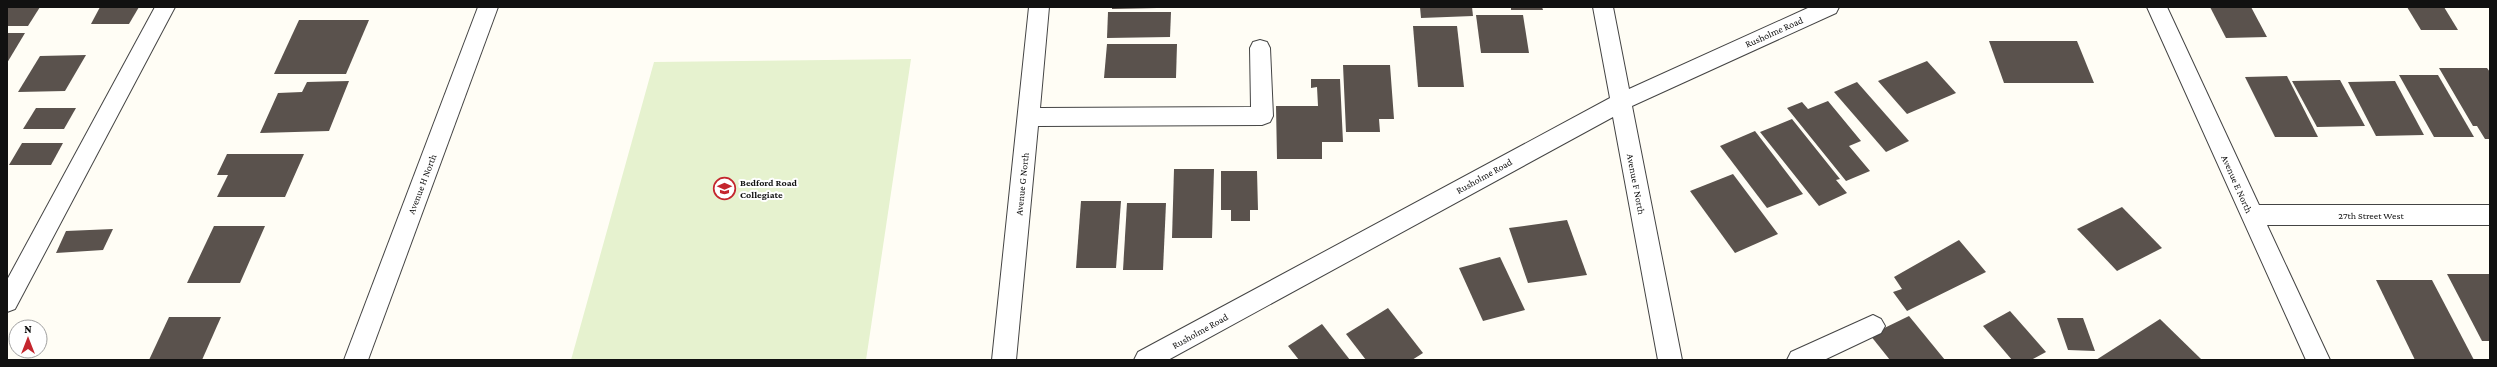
<svg xmlns="http://www.w3.org/2000/svg" width="2497" height="367" viewBox="0 0 2497 367" font-family="'Crimson Pro',serif">
	<style>
		.pitch { fill: #e6f2cf }
		.building { fill: #5a524d }
		.lines { fill: none; stroke-linecap: round; stroke-linejoin: round }
		.minor-casing { stroke: #444; stroke-width: 2 }
		.minor { fill: #fff; fill-rule: evenodd }
		.labels { text-anchor: middle; dominant-baseline: central; stroke-width: 4; stroke-linejoin: round; paint-order: stroke }
		.street-label { font-size: 10px; fill: #111; stroke: #fff }
		.poi-label { font-size: 10px; font-weight: bold; fill: #111; stroke: #fff; text-anchor: start }
	</style>
	<rect width="100%" height="100%" fill="#fffdf5"/>
	<polygon class="pitch" points="911,59 866,360 571,360 654,62"/>
	<g class="building">
		<polygon points="7,7 40,7 28,26 7,26"/>
		<polygon points="100,7 139,7 129,24 91,24"/>
		<polygon points="1112,7 1157,7 1157,8 1112,9"/>
		<polygon points="1420,7 1472,7 1473,16 1421,18"/>
		<polygon points="1511,7 1542,7 1543,10 1511,10"/>
		<polygon points="2210,7 2251,7 2267,37 2226,38"/>
		<polygon points="2407,7 2444,7 2458,30 2421,30"/>
		<polygon points="1108,12 1171,12 1170,37 1107,38"/>
		<polygon points="1476,15 1523,15 1529,53 1481,53"/>
		<polygon points="299,20 369,20 346,74 274,74"/>
		<polygon points="1413,26 1457,26 1464,87 1418,87"/>
		<polygon points="7,33 25,33 7,63"/>
		<polygon points="1989,41 2077,41 2094,83 2004,83"/>
		<polygon points="1107,44 1177,44 1176,78 1104,78"/>
		<polygon points="86,55 65,91 18,92 40,56"/>
		<polygon points="1927,61 1956,93 1907,114 1878,81"/>
		<polygon points="1343,65 1390,65 1394,119 1379,119 1380,132 1346,132"/>
		<polygon points="2439,68 2487,68 2490,72 2490,139 2485,139 2477,126 2473,126"/>
		<polygon points="2399,75 2438,75 2474,137 2434,137"/>
		<polygon points="2287,76 2318,137 2275,137 2245,77"/>
		<polygon points="1311,79 1340,79 1343,142 1322,142 1322,159 1277,159 1276,106 1318,106 1317,87 1311,88"/>
		<polygon points="2340,80 2365,126 2317,127 2292,81"/>
		<polygon points="349,81 329,131 260,133 278,93 302,92 307,82"/>
		<polygon points="2395,81 2424,135 2376,136 2348,82"/>
		<polygon points="1857,82 1909,141 1886,152 1834,92"/>
		<polygon points="1828,101 1861,141 1849,146 1870,171 1846,181 1787,108 1802,102 1808,109"/>
		<polygon points="36,108 76,108 64,129 23,129"/>
		<polygon points="1792,119 1840,179 1836,180 1847,193 1819,206 1760,132"/>
		<polygon points="1755,131 1803,194 1767,208 1720,146"/>
		<polygon points="22,143 63,143 51,165 9,165"/>
		<polygon points="227,154 304,154 285,197 217,197 228,175 217,175"/>
		<polygon points="1174,169 1214,169 1212,238 1172,238"/>
		<polygon points="1221,171 1257,171 1258,210 1250,210 1250,221 1231,221 1231,210 1221,210"/>
		<polygon points="1733,174 1778,234 1735,253 1690,191"/>
		<polygon points="1081,201 1121,201 1116,268 1076,268"/>
		<polygon points="1127,203 1166,203 1163,270 1123,270"/>
		<polygon points="2122,207 2162,248 2117,271 2077,229"/>
		<polygon points="1567,220 1587,275 1528,283 1509,228"/>
		<polygon points="214,226 265,226 240,283 187,283"/>
		<polygon points="113,229 103,250 56,253 66,231"/>
		<polygon points="1959,240 1986,272 1907,311 1893,292 1902,289 1894,277"/>
		<polygon points="1500,257 1525,310 1483,321 1459,268"/>
		<polygon points="2447,274 2490,274 2490,341 2482,341"/>
		<polygon points="2376,280 2432,280 2474,360 2415,360"/>
		<polygon points="1388,308 1423,353 1412,360 1366,360 1346,334"/>
		<polygon points="2010,311 2046,352 2031,360 2012,360 1983,326"/>
		<polygon points="1909,316 1945,360 1890,360 1870,335"/>
		<polygon points="169,317 221,317 202,360 149,360"/>
		<polygon points="2057,318 2083,318 2095,351 2068,350"/>
		<polygon points="2160,319 2202,360 2096,360"/>
		<polygon points="1322,324 1350,360 1299,360 1288,346"/>
	</g>
	<g class="lines">
		<defs>
			<g id="minor">
				<polygon points="155,7 175,7 15,309 7,312 7,280"/>
				<polygon points="478,7 498,7 368,360 344,360"/>
				<polygon points="1029,7 1049,7 1040,108 1251,107 1250,48 1253,42 1260,40 1267,42 1270,48 1273,116 1270,122 1262,125 1038,126 1016,360 992,360"/>
				<polygon points="1593,7 1613,7 1629,89 1810,7 1839,7 1836,13 1632,106 1682,360 1658,360 1613,117 1168,360 1134,360 1138,352 1610,98"/>
				<polygon points="2147,7 2167,7 2259,205 2490,205 2490,225 2267,225 2330,360 2306,360"/>
				<polygon points="1873,315 1881,319 1885,326 1881,333 1824,360 1787,360 1791,352"/>
			</g>
		</defs>
		<use href="#minor" class="minor-casing"/>
		<use href="#minor" class="minor"/>
	</g>
	<defs>
		<symbol id="school-ring" viewBox="-11 -11 22 22"><circle r="9.5" fill="#fff" stroke="#c4262e" stroke-width="1.5"/><path d="M0-5L7-2L0 1L-7-2ZM-4 1L0 2.5L4 1V4Q0 6-4 4Z" fill="#c4262e"/></symbol>
	</defs>
	<g fill-rule="evenodd">
		<use href="#school-ring" x="712" y="176" width="25" height="25"/>
	</g>
	<g class="labels">
		<g class="street-label">
			<text transform="translate(1774 32) rotate(-24)">Rusholme Road</text>
			<text transform="translate(1484 176) rotate(-29)">Rusholme Road</text>
			<text transform="translate(422 184) rotate(-69)">Avenue H North</text>
			<text transform="translate(1022 184) rotate(-84)">Avenue G North</text>
			<text transform="translate(1636 184) rotate(79)">Avenue F North</text>
			<text transform="translate(2237 184) rotate(66)">Avenue E North</text>
			<text x="2371" y="215">27th Street West</text>
			<text transform="translate(1200 331) rotate(-29)">Rusholme Road</text>
		</g>
		<g class="poi-label">
			<text x="740" y="182">Bedford Road<tspan x="740" dy="12">Collegiate</tspan></text>
		</g>
	</g>
	<rect width="2497" height="367" fill="none" stroke="#111111" stroke-width="16"/>
	<g transform="translate(28 339)"><circle r="19" fill="#ffffff" stroke="#a0a0a0"/>
	<path d="M0-3L7 15L0 10L-7 15Z" fill="#c4262e"/>
	<text y="-6" font-size="11" font-weight="bold" text-anchor="middle" fill="#111111">N</text>
	</g>
</svg>
